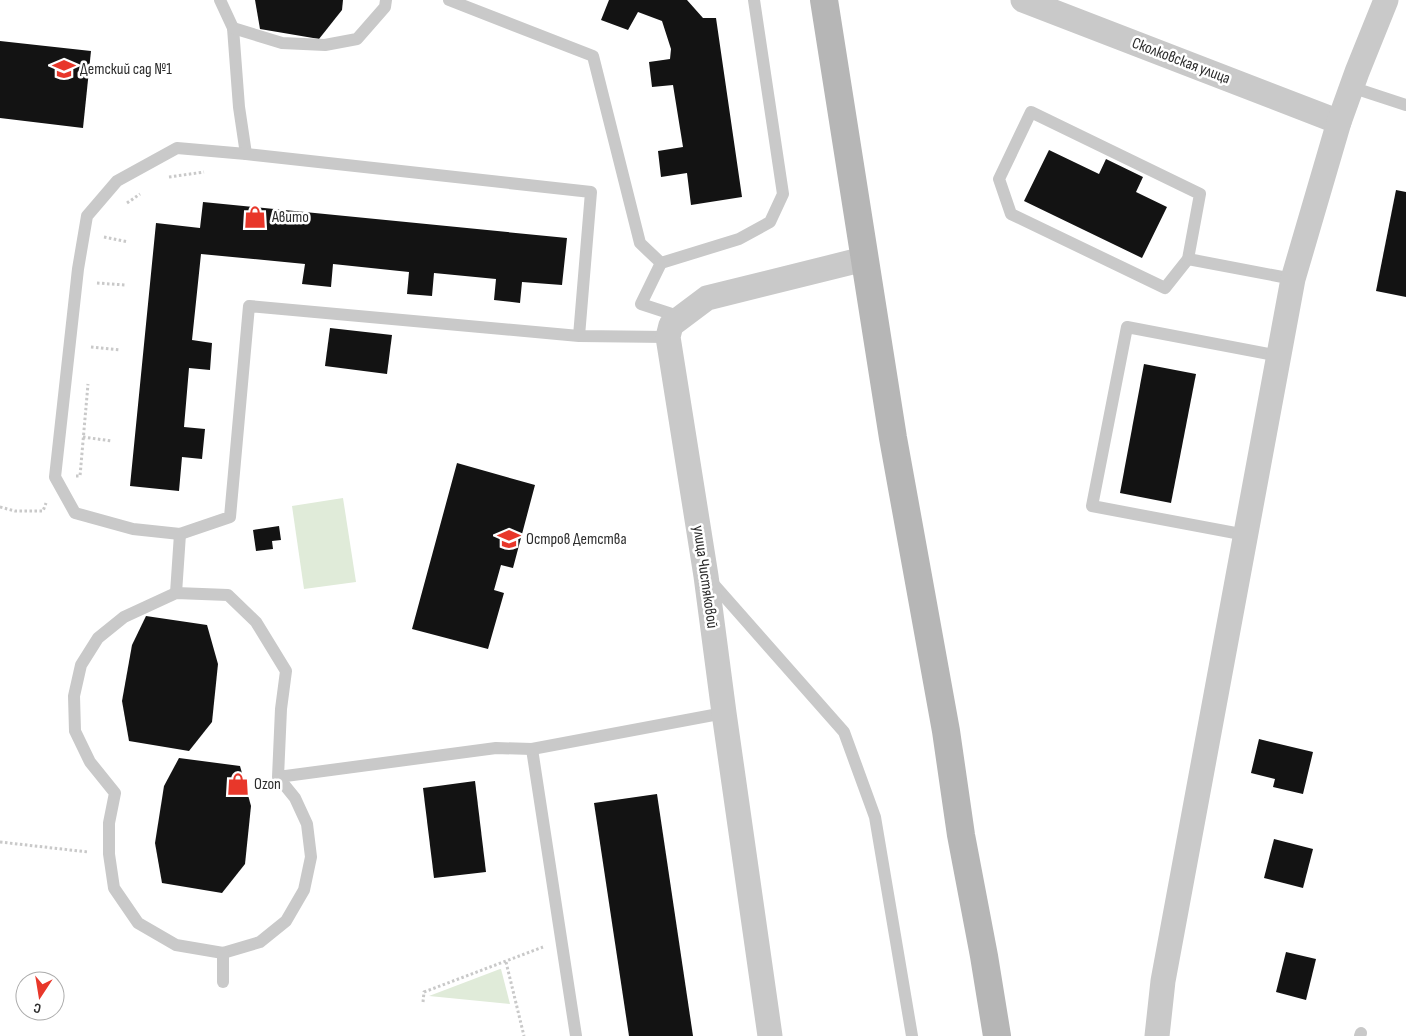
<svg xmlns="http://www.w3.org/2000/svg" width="1406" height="1036" viewBox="0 0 1406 1036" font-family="'Sofia Sans Condensed',sans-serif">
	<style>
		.green { fill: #e0ebd9 }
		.building { fill: #131313 }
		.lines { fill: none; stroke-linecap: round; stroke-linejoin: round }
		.path { stroke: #c9c9c9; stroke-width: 3; stroke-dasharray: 2.5 2.5; stroke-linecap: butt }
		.lane { stroke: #c9c9c9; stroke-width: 12 }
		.street { stroke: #c9c9c9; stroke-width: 25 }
		.secondary { stroke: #b6b6b6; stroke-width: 28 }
		.labels { text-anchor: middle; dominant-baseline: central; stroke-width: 5; stroke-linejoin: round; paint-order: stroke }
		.street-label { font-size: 16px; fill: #2c2c2c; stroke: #fff }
		.poi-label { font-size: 16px; fill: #2c2c2c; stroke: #fff; text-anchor: start }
	</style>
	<rect width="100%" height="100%" fill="#fff"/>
	<g class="green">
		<polygon points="343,498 356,582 304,589 292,506"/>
		<polygon points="501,969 510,1004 429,996 500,969"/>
	</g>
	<g class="building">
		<polygon points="255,0 343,0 342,10 319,39 260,29"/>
		<polygon points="609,0 687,0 703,18 716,18 742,197 691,205 687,173 661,177 658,151 683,147 673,85 652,87 649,62 670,59 671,49 662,21 638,12 628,30 601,20"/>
		<polygon points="0,41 91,51 83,128 0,118"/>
		<polygon points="1049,150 1099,174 1106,159 1143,177 1136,192 1167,207 1142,258 1024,201"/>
		<polygon points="1396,190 1406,192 1406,297 1376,291"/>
		<polygon points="203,202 567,238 562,285 522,282 520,303 494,300 496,279 434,273 432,296 407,294 409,272 333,264 331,287 302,284 305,264 201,254 192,340 212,343 210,370 189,368 184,427 205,429 202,459 182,457 179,491 130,486 156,223 200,228"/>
		<polygon points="330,328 392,335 387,374 325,366"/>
		<polygon points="1144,364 1196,374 1171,503 1120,493"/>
		<polygon points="457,463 535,485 513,568 501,565 494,590 504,593 488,649 412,629"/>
		<polygon points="279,526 281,540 272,541 273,549 256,551 253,530"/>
		<polygon points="146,616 207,625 218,664 212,722 189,751 129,741 122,701 132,645"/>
		<polygon points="1259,739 1313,752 1303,794 1273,787 1275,779 1251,773"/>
		<polygon points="179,758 240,766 251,806 245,864 222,893 162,883 155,843 164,786"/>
		<polygon points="475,781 486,872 434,878 423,788"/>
		<polygon points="657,794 693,1036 629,1036 594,803"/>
		<polygon points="1274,839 1313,849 1303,888 1264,878"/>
		<polygon points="1286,952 1316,959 1306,1000 1276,992"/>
	</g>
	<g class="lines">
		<g class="path">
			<polyline points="169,177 204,172"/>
			<polyline points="127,203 140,194"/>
			<polyline points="104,237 128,242"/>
			<polyline points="97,283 125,285"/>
			<polyline points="91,347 120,350"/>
			<polyline points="83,437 112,441"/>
			<polyline points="76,476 80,476 88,384"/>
			<polyline points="0,507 15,511 43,511 46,503"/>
			<polyline points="0,842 88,852"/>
			<polyline points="506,962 524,1036"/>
			<polyline points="423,1002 424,992 543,947"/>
		</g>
		<g class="lane">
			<polyline points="220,0 233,28 239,107 246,154"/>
			<polyline points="449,0 593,56 640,243 661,263"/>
			<polyline points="233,28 282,43 325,45 357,39 385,7 386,0"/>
			<polyline points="1351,87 1406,105"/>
			<polygon points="1031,112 1200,194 1188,259 1165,288 1011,214 999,179"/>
			<polyline points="1188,259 1293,279"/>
			<polyline points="681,317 641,304 661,263 739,239 770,222 783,194 754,0"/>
			<polyline points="579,336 591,192 246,154 177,148 117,181 87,216 78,269 55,477 75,513 133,529 180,534 230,517 249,306 579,336 668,337"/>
			<polyline points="1246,535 1092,506 1127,327 1279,356"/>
			<polyline points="709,579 844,732 875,817 912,1036"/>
			<polyline points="176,593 180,534"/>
			<polyline points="532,749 576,1036"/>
			<polyline points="278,777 281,709 286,671 256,622 228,595 176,593 124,617 98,638 81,665 74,696 75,731 90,762 115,793 109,823 109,854 114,888 138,923 176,945 223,953 260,942 286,921 304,890 311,857 307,824 295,798 278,777 496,748 532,749 724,713"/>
			<polyline points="223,982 223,953"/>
			<polyline points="1360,1036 1361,1033"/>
		</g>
		<g class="street">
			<polyline points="1023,0 1339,122"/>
			<polyline points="770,1036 724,713 706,576 668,337 671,325 707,298 864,259"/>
			<polyline points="1157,1036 1163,981 1293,279 1339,122 1357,72 1386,0"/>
		</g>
		<polyline class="secondary" points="824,0 893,438 946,731 961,835 984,956 997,1036"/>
	</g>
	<defs>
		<symbol id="school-bare" viewBox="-9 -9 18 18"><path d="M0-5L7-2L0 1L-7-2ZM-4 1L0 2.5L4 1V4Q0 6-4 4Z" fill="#e8372a" stroke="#fff" stroke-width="2.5" paint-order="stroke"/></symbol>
		<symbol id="shop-bare" viewBox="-9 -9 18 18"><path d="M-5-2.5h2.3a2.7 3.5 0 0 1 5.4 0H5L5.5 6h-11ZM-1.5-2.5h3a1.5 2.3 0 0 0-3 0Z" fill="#e8372a" stroke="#fff" stroke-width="2.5" paint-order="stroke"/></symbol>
	</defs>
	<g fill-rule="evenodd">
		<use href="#school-bare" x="48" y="53" width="32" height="32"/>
		<use href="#shop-bare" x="239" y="201" width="32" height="32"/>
		<use href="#school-bare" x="493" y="523" width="32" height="32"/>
		<use href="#shop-bare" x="222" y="768" width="32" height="32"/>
	</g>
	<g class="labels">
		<g class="street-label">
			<text transform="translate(1181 61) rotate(21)">Сколковская улица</text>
			<text transform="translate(705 577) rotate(82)">улица Чистяковой</text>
		</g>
		<g class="poi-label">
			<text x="80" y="69">Детский сад №1</text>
			<text x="272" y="217">Авито</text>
			<text x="526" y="539">Остров Детства</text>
			<text x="254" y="784">Ozon</text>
		</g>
	</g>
	<g transform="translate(40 996) rotate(192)"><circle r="24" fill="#ffffff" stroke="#ababab"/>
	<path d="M0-4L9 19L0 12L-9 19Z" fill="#e8372a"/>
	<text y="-8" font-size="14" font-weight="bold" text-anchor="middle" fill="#2c2c2c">С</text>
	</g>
</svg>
